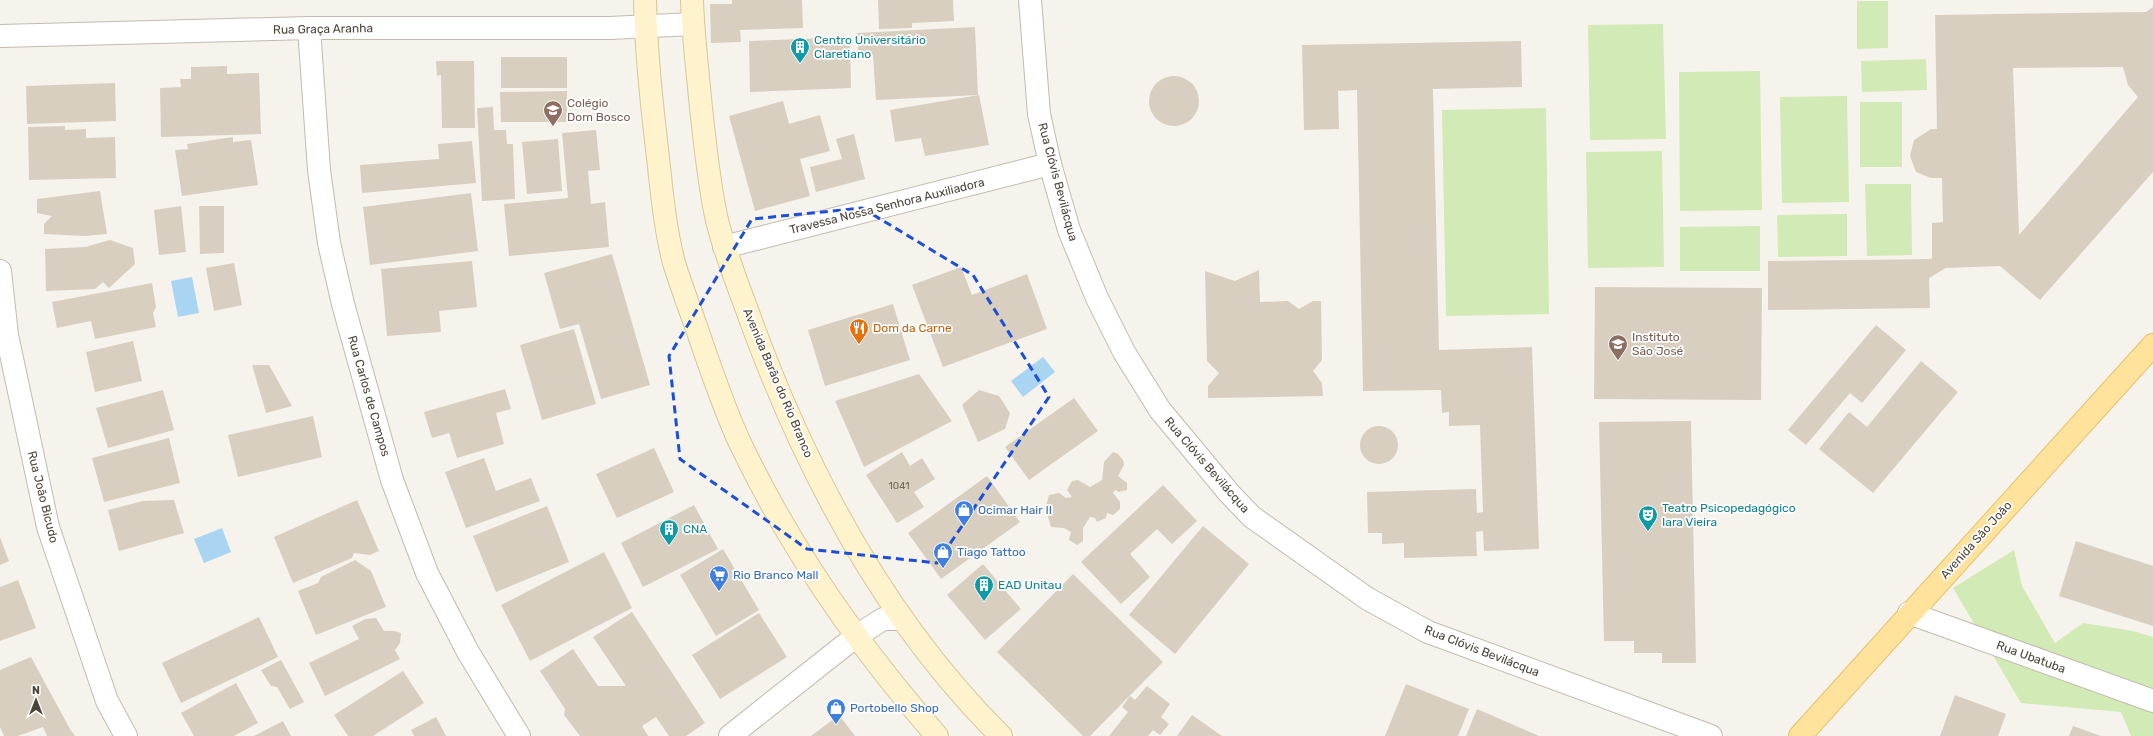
<svg xmlns="http://www.w3.org/2000/svg" width="2153" height="736" viewBox="0 0 2153 736" font-family="Rubik,sans-serif">
	<style>
		.green { fill: #d2eab5 }
		.water { fill: #a9d4f2 }
		.building { fill: #d8cfc1; fill-rule: evenodd }
		.lines { fill: none; stroke-linecap: round; stroke-linejoin: round }
		.minor-casing { stroke: #c2bbae; stroke-width: 24 }
		.secondary-casing { stroke: #d6c79b; stroke-width: 24 }
		.primary-casing { stroke: #e6c16a; stroke-width: 24 }
		.minor { stroke: #fff; stroke-width: 22 }
		.secondary { stroke: #fff3cd; stroke-width: 22 }
		.primary { stroke: #ffe39c; stroke-width: 22 }
		.marked { fill: none; stroke: #1d4ed8; stroke-width: 3; stroke-dasharray: 8 5; stroke-linejoin: round }
		.labels { text-anchor: middle; dominant-baseline: central; stroke-width: 3.5; stroke-linejoin: round; paint-order: stroke }
		.number-label { font-size: 10px; fill: #6e675b }
		.street-label { font-size: 12px; fill: #4b4439; stroke: #fff }
		.culture-label { font-size: 12px; fill: #0d838f; stroke: #fff; text-anchor: start }
		.education-label { font-size: 12px; fill: #785e54; stroke: #fff; text-anchor: start }
		.food-label { font-size: 12px; fill: #c56008; stroke: #fff; text-anchor: start }
		.shop-label { font-size: 12px; fill: #366cbe; stroke: #fff; text-anchor: start }
	</style>
	<rect width="100%" height="100%" fill="#f6f3ec"/>
	<g class="green">
		<polygon points="1857,1 1888,1 1888,48 1857,49"/>
		<polygon points="1663,24 1666,139 1590,140 1588,25"/>
		<polygon points="1926,59 1927,90 1862,92 1861,61"/>
		<polygon points="1760,71 1762,210 1680,211 1679,72"/>
		<polygon points="1847,96 1849,202 1782,203 1780,97"/>
		<rect x="1860" y="102" width="42" height="65"/>
		<polygon points="1546,108 1549,314 1446,316 1442,110"/>
		<polygon points="1662,151 1664,267 1588,268 1586,152"/>
		<polygon points="1865,184 1911,184 1912,255 1867,256"/>
		<polygon points="1847,214 1847,256 1778,257 1777,215"/>
		<polygon points="1760,226 1760,271 1680,271 1680,227"/>
		<polygon points="2014,550 2022,586 2055,643 2083,623 2133,631 2153,637 2153,736 2131,736 2121,712 2021,703 1953,588"/>
	</g>
	<g class="water">
		<polygon points="192,277 199,313 178,317 171,281"/>
		<polygon points="1043,357 1055,372 1023,397 1011,381"/>
		<polygon points="222,528 231,552 204,563 194,539"/>
	</g>
	<g class="building">
		<polygon points="732,0 802,0 803,28 740,30 741,42 711,43 710,4 732,4"/>
		<polygon points="878,0 953,0 954,21 912,23 912,28 879,29"/>
		<path d="M2153,7V172L2040,300L2000,266L1946,268L1929,278L1930,308L1768,310V261L1932,259V223L1943,222L1942,178H1931L1916,172L1910,156L1914,140L1931,129H1937L1935,15L2146,12ZM2123,67L2128,85L2138,97L2019,235L2013,68Z"/>
		<polygon points="975,27 978,95 876,100 873,55 858,51 857,33"/>
		<polygon points="850,37 851,88 750,92 749,41"/>
		<polygon points="1521,41 1522,87 1433,89 1439,350 1532,347 1539,549 1484,551 1483,531 1476,532 1477,556 1404,558 1404,543 1382,544 1382,533 1368,533 1367,492 1476,489 1477,513 1483,512 1480,425 1449,426 1449,412 1442,413 1441,390 1363,391 1357,90 1338,91 1339,129 1304,130 1302,45"/>
		<rect x="501" y="57" width="66" height="31"/>
		<polygon points="436,61 474,61 475,128 442,128 441,75 437,76"/>
		<polygon points="227,66 227,74 259,73 261,134 161,137 160,88 181,87 180,79 191,79 191,67"/>
		<circle cx="1174" cy="101" r="25"/>
		<polygon points="115,83 116,121 27,124 26,86"/>
		<polygon points="567,91 567,122 501,122 500,92"/>
		<polygon points="979,95 989,145 925,156 921,138 895,142 890,110"/>
		<polygon points="783,101 789,124 820,115 830,151 800,159 810,196 755,211 729,116"/>
		<polygon points="493,107 494,130 506,130 507,144 513,144 515,199 482,201 477,108"/>
		<polygon points="65,126 65,130 86,129 86,138 115,137 116,178 29,180 28,127"/>
		<polygon points="596,130 600,170 588,171 591,204 605,202 609,247 509,256 504,204 568,198 562,133"/>
		<polygon points="854,134 865,179 816,192 810,167 842,159 836,139"/>
		<polygon points="233,137 233,142 251,140 258,185 182,196 175,150 188,149 187,144"/>
		<polygon points="558,139 562,191 527,194 522,142"/>
		<polygon points="472,141 476,183 362,193 360,165 439,159 438,144"/>
		<polygon points="100,191 107,234 85,236 44,234 44,224 52,216 37,213 37,199"/>
		<polygon points="471,193 478,251 370,265 363,207"/>
		<polygon points="181,206 186,252 159,255 154,210"/>
		<polygon points="199,206 224,206 224,253 200,254"/>
		<polygon points="110,240 133,248 135,264 109,288 103,282 95,289 46,291 45,249 85,247"/>
		<polygon points="612,254 650,385 601,399 579,324 560,329 544,273"/>
		<polygon points="472,261 477,307 439,311 441,332 387,336 381,269"/>
		<polygon points="234,263 242,305 214,311 206,268"/>
		<polygon points="961,267 972,295 1027,274 1047,329 943,367 912,285"/>
		<polygon points="1259,270 1260,302 1288,301 1299,309 1313,301 1321,301 1322,360 1313,371 1322,383 1323,396 1208,398 1208,386 1219,373 1207,361 1205,271 1235,281"/>
		<polygon points="152,283 156,307 153,313 156,327 95,339 91,321 57,328 52,302"/>
		<polygon points="1595,287 1762,288 1761,400 1594,399"/>
		<polygon points="893,304 910,360 825,386 808,330"/>
		<polygon points="1876,325 1906,350 1862,403 1850,393 1806,445 1788,430"/>
		<polygon points="574,329 596,404 542,420 520,345"/>
		<polygon points="133,341 142,381 95,392 86,352"/>
		<polygon points="1921,361 1958,392 1873,493 1819,449 1849,412 1867,427"/>
		<polygon points="252,365 269,365 292,406 266,413"/>
		<polygon points="919,374 952,421 864,467 835,401"/>
		<polygon points="505,389 511,409 496,413 504,444 457,458 449,433 432,438 424,412"/>
		<polygon points="163,390 174,430 108,448 96,408"/>
		<polygon points="979,390 999,396 1010,413 1005,429 978,442 962,405"/>
		<polygon points="1074,398 1098,431 1029,480 1005,447"/>
		<polygon points="313,416 322,457 238,477 228,435"/>
		<polygon points="1691,421 1696,663 1662,663 1662,653 1634,653 1634,641 1604,641 1599,422"/>
		<circle cx="1379" cy="445" r="19"/>
		<polygon points="169,438 180,483 104,502 92,458"/>
		<polygon points="654,448 674,492 617,518 596,474"/>
		<polygon points="902,452 910,466 922,458 935,479 914,492 924,507 897,523 866,475"/>
		<polygon points="1113,452 1118,454 1123,460 1124,465 1118,476 1127,483 1127,490 1119,492 1115,490 1113,493 1120,502 1120,509 1113,515 1107,513 1106,518 1097,522 1095,518 1090,517 1083,528 1083,541 1077,545 1069,540 1071,532 1064,528 1051,527 1048,517 1051,511 1046,506 1049,495 1059,493 1066,498 1072,497 1067,490 1072,481 1078,480 1090,487 1102,480 1104,462"/>
		<polygon points="484,458 496,491 531,478 540,501 466,528 445,472"/>
		<polygon points="987,476 1020,522 941,579 908,533"/>
		<polygon points="1163,485 1197,521 1172,544 1157,529 1130,554 1150,577 1121,604 1081,562"/>
		<polygon points="174,500 184,533 119,551 108,510 143,501"/>
		<polygon points="357,500 379,551 370,555 354,553 352,558 293,583 274,537"/>
		<polygon points="694,505 718,549 643,587 621,543"/>
		<polygon points="547,506 569,562 496,592 473,536"/>
		<polygon points="1203,526 1249,564 1175,654 1129,615"/>
		<polygon points="0,537 9,561 0,565"/>
		<polygon points="2076,541 2153,566 2153,626 2059,596"/>
		<polygon points="723,549 759,610 716,636 680,575"/>
		<polygon points="604,552 632,608 530,661 501,605"/>
		<polygon points="355,560 371,571 386,607 316,635 298,591 318,583 321,577"/>
		<polygon points="983,564 1021,609 985,640 947,595"/>
		<polygon points="1073,574 1163,662 1090,736 1083,736 997,652"/>
		<polygon points="18,580 36,628 0,641 0,587"/>
		<polygon points="632,612 705,723 686,736 669,736 656,717 642,726 648,736 580,736 564,715 565,709 540,671 573,649 598,686 626,686 593,637"/>
		<polygon points="759,613 787,657 720,699 692,655"/>
		<polygon points="259,617 278,657 181,703 162,663"/>
		<polygon points="376,618 384,631 395,631 401,633 400,643 395,650 400,659 325,696 309,663 359,639 352,626 365,619"/>
		<polygon points="31,657 70,729 75,736 47,736 43,727 18,736 4,736 0,727 0,670"/>
		<polygon points="281,660 304,702 290,709 277,687 271,686 261,670"/>
		<polygon points="403,671 424,703 373,736 348,736 334,715"/>
		<polygon points="236,683 258,723 234,736 194,736 181,713"/>
		<polygon points="1406,684 1469,709 1458,736 1385,736"/>
		<polygon points="1147,686 1170,704 1161,717 1169,724 1160,735 1153,730 1148,736 1109,736 1128,712 1122,707 1130,696 1135,700"/>
		<polygon points="1955,695 2006,714 1998,736 1940,736"/>
		<polygon points="1477,709 1539,736 1466,736"/>
		<polygon points="839,715 855,736 811,736"/>
		<polygon points="1192,715 1222,736 1177,736"/>
		<polygon points="436,717 446,736 414,736 411,730"/>
		<polygon points="283,721 291,736 254,736"/>
		<polygon points="2073,726 2101,736 2069,736"/>
	</g>
	<g class="lines">
		<defs>
			<g id="minor">
				<polyline points="1030,0 1039,114 1050,164 1069,230 1097,298 1124,352 1160,410 1229,493 1252,517 1368,599 1428,632 1711,736"/>
				<polyline points="309,28 319,170 329,243 343,304 392,480 427,573 468,652 519,736"/>
				<polyline points="0,36 309,28 610,28 693,24"/>
				<polyline points="724,247 1050,164"/>
				<polyline points="0,271 7,335 48,527 107,701 126,736"/>
				<polyline points="1909,613 2153,701"/>
				<polyline points="730,736 855,637 883,619 901,619"/>
			</g>
			<g id="secondary">
				<path d="M645,0C646,53 652,106 658,158C662,193 665,229 674,263C681,285 689,307 697,329C710,367 723,406 740,443C792,552 858,646 937,736"/>
				<path d="M692,0C693,33 697,65 700,98C704,137 708,177 716,216C724,252 739,287 751,321C807,474 885,621 1001,736"/>
			</g>
			<polyline id="primary" points="1800,736 2153,345"/>
		</defs>
		<use href="#minor" class="minor-casing"/>
		<use href="#secondary" class="secondary-casing"/>
		<use href="#primary" class="primary-casing"/>
		<use href="#minor" class="minor"/>
		<use href="#secondary" class="secondary"/>
		<use href="#primary" class="primary"/>
	</g>
	<path class="marked" d="M862,208L973,275L1049,397L937,563L807,549L680,459L669,356L752,219Z"/>
	<defs>
		<symbol id="building-pin" viewBox="-11 -11 22 30"><path d="M0 17L-7.5 6A9.5 9.5 0 1 1 7.5 6Z" fill="#0f9aa8" stroke="#fff"/><path d="M-4-6H4V6H1V3H-1V6H-4ZM-2.5-4.3h1.7v1.8h-1.7ZM.8-4.3h1.7v1.8H.8ZM-2.5-1h1.7V.8h-1.7ZM.8-1h1.7V.8H.8Z" fill="#fff"/></symbol>
		<symbol id="school-pin" viewBox="-11 -11 22 30"><path d="M0 17L-7.5 6A9.5 9.5 0 1 1 7.5 6Z" fill="#8d6e63" stroke="#fff"/><path d="M0-5L7-2L0 1L-7-2ZM-4 1L0 2.5L4 1V4Q0 6-4 4Z" fill="#fff"/></symbol>
		<symbol id="restaurant-pin" viewBox="-11 -11 22 30"><path d="M0 17L-7.5 6A9.5 9.5 0 1 1 7.5 6Z" fill="#e8710a" stroke="#fff"/><path d="M-5-6h1v4h1v-4h1v4h1v-4h1v5L-1.5 .5V6h-2V.5L-5-1ZM5-6V6H3V1.5H1.5Q1.5-4 5-6Z" fill="#fff"/></symbol>
		<symbol id="shop-pin" viewBox="-11 -11 22 30"><path d="M0 17L-7.5 6A9.5 9.5 0 1 1 7.5 6Z" fill="#3f7fe0" stroke="#fff"/><path d="M-5-2.5h2.3a2.7 3.5 0 0 1 5.4 0H5L5.5 6h-11ZM-1.5-2.5h3a1.5 2.3 0 0 0-3 0Z" fill="#fff"/></symbol>
		<symbol id="theatre-pin" viewBox="-11 -11 22 30"><path d="M0 17L-7.5 6A9.5 9.5 0 1 1 7.5 6Z" fill="#0f9aa8" stroke="#fff"/><path d="M-5-5.5Q0-4 5-5.5V0Q5 5 0 6Q-5 5-5 0ZM-3.3-2.5H-1v1.5H-3.3ZM1-2.5H3.3v1.5H1ZM-2.8 1Q0 5.5 2.8 1Z" fill="#fff"/></symbol>
		<symbol id="supermarket-pin" viewBox="-11 -11 22 30"><path d="M0 17L-7.5 6A9.5 9.5 0 1 1 7.5 6Z" fill="#3f7fe0" stroke="#fff"/><path d="M-6-5.5h2.5l.6 2H6L4.5 2H-2.5L-4.4-4H-6ZM-1.5 3.2a1.3 1.3 0 1 0 .1 0ZM3 3.2a1.3 1.3 0 1 0 .1 0Z" fill="#fff"/></symbol>
	</defs>
	<g fill-rule="evenodd">
		<use href="#building-pin" x="789" y="36" width="22" height="30"/>
		<use href="#school-pin" x="542" y="99" width="22" height="30"/>
		<use href="#restaurant-pin" x="848" y="317" width="22" height="30"/>
		<use href="#school-pin" x="1607" y="333" width="22" height="30"/>
		<use href="#shop-pin" x="953" y="499" width="22" height="30"/>
		<use href="#theatre-pin" x="1637" y="504" width="22" height="30"/>
		<use href="#building-pin" x="658" y="518" width="22" height="30"/>
		<use href="#shop-pin" x="932" y="541" width="22" height="30"/>
		<use href="#supermarket-pin" x="708" y="564" width="22" height="30"/>
		<use href="#building-pin" x="973" y="574" width="22" height="30"/>
		<use href="#shop-pin" x="825" y="697" width="22" height="30"/>
	</g>
	<g class="labels">
		<g class="number-label">
			<text x="899" y="486">1041</text>
		</g>
		<g class="street-label">
			<text transform="translate(323 29) rotate(-1)">Rua Graça Aranha</text>
			<text transform="translate(1058 182) rotate(75)">Rua Clóvis Bevilácqua</text>
			<text transform="translate(887 206) rotate(-14)">Travessa Nossa Senhora Auxiliadora</text>
			<text transform="translate(778 383) rotate(67)">Avenida Barão do Rio Branco</text>
			<text transform="translate(369 396) rotate(74)">Rua Carlos de Campos</text>
			<text transform="translate(1207 465) rotate(49)">Rua Clóvis Bevilácqua</text>
			<text transform="translate(43 497) rotate(76)">Rua João Bicudo</text>
			<text transform="translate(1976 540) rotate(-48)">Avenida São João</text>
			<text transform="translate(1482 651) rotate(21)">Rua Clóvis Bevilácqua</text>
			<text transform="translate(2031 657) rotate(20)">Rua Ubatuba</text>
		</g>
		<g class="culture-label">
			<text x="814" y="40">Centro Universitário<tspan x="814" dy="14">Claretiano</tspan></text>
			<text x="1662" y="508">Teatro Psicopedagógico<tspan x="1662" dy="14">Iara Vieira</tspan></text>
			<text x="683" y="529">CNA</text>
			<text x="998" y="585">EAD Unitau</text>
		</g>
		<g class="education-label">
			<text x="567" y="103">Colégio<tspan x="567" dy="14">Dom Bosco</tspan></text>
			<text x="1632" y="337">Instituto<tspan x="1632" dy="14">São José</tspan></text>
		</g>
		<g class="food-label">
			<text x="873" y="328">Dom da Carne</text>
		</g>
		<g class="shop-label">
			<text x="978" y="510">Ocimar Hair II</text>
			<text x="957" y="552">Tiago Tattoo</text>
			<text x="733" y="575">Rio Branco Mall</text>
			<text x="850" y="708">Portobello Shop</text>
		</g>
	</g>
	<g transform="translate(36 700)" stroke="#ffffff" stroke-width="3" paint-order="stroke">
	<path d="M0-3L7 15L0 10L-7 15Z" fill="#4b4439"/>
	<text y="-6" font-size="11" font-weight="bold" text-anchor="middle" fill="#4b4439">N</text>
	</g>
</svg>
